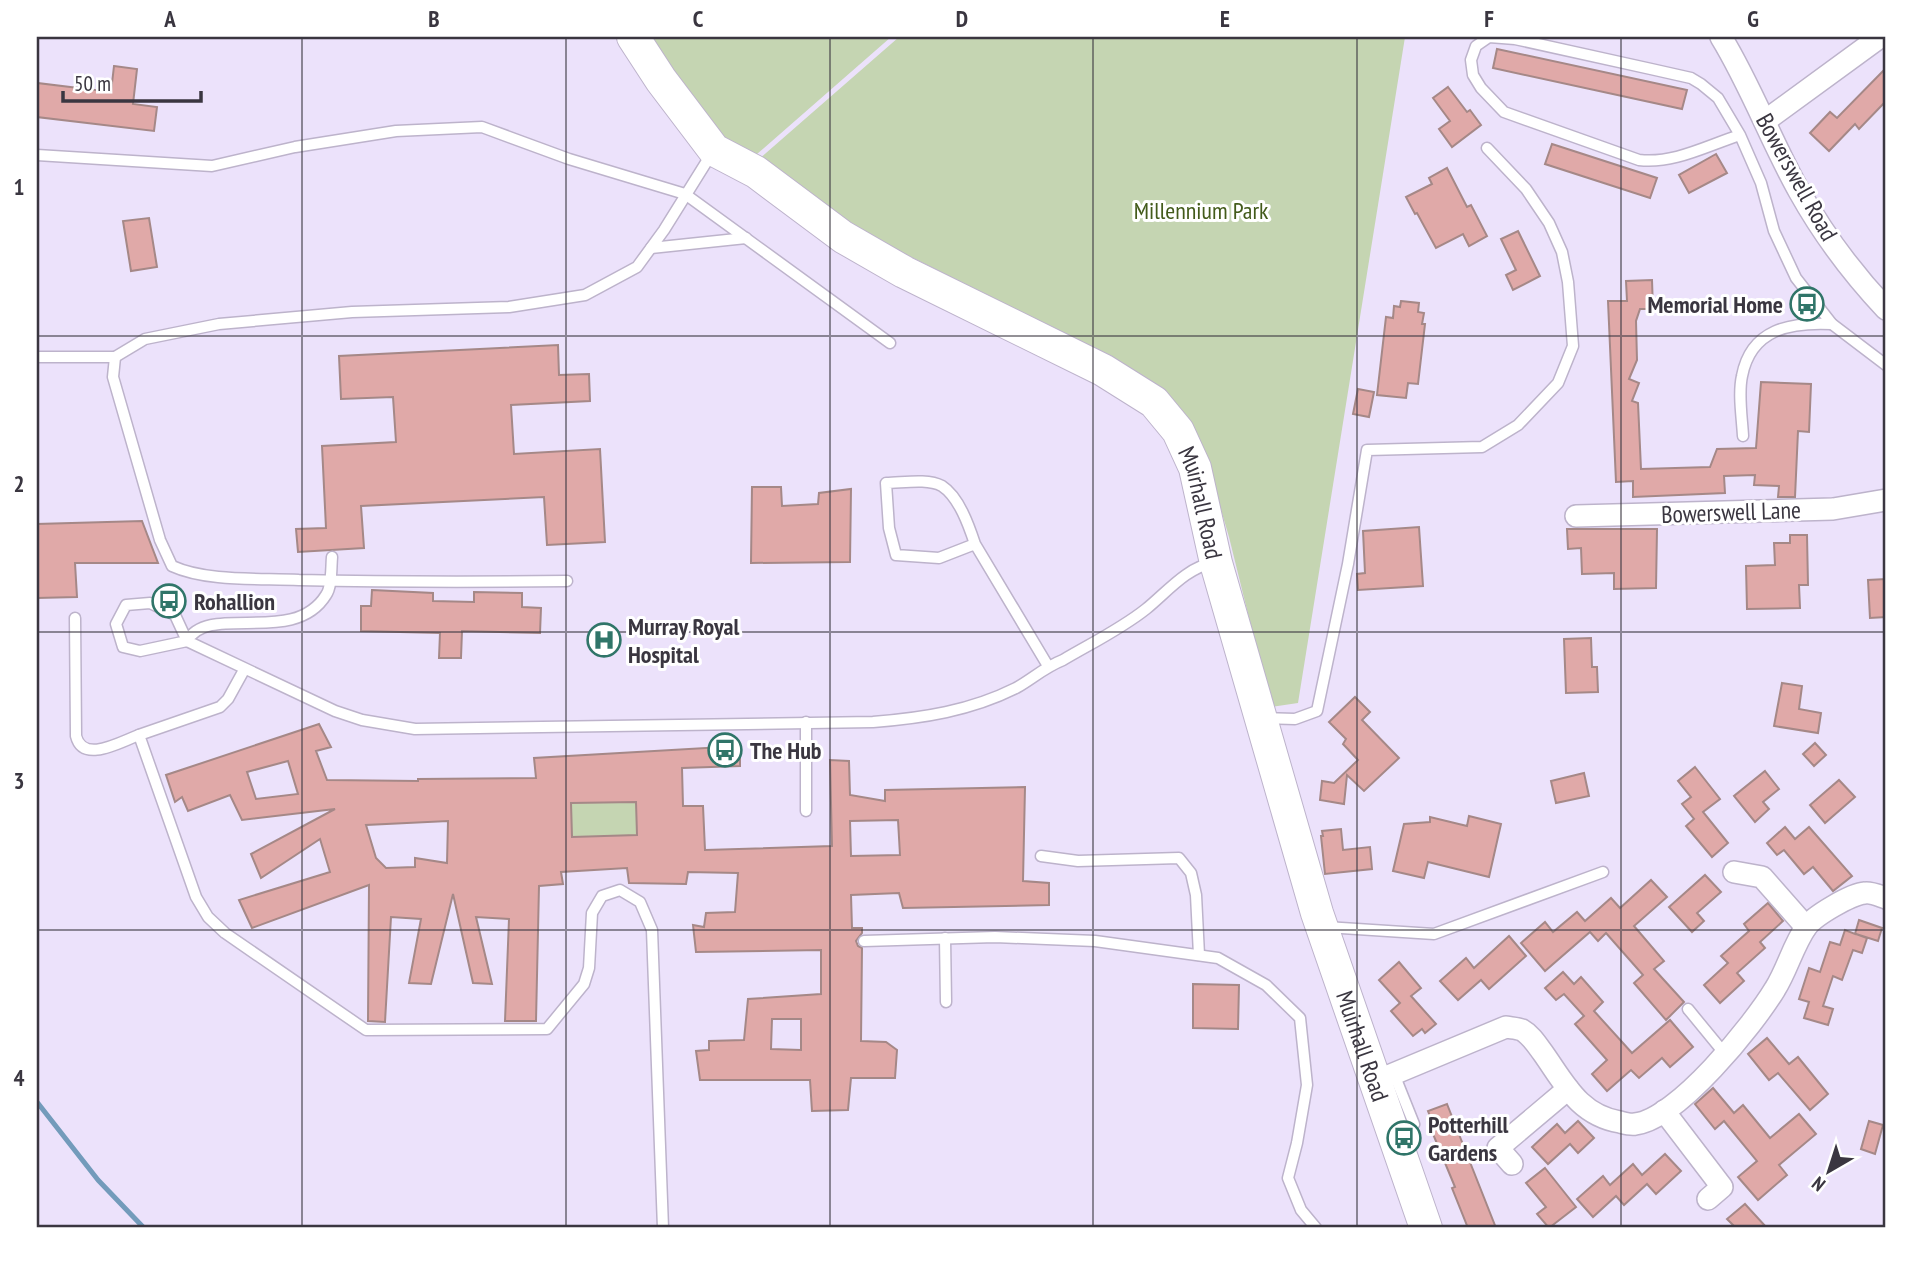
<svg xmlns="http://www.w3.org/2000/svg" width="1923" height="1265" viewBox="0 0 1923 1265" font-family="'PT Sans Narrow',sans-serif">
	<style>
		.green { fill: #c5d5b2 }
		.lines { fill: none; stroke-linecap: round; stroke-linejoin: round }
		.stream { stroke: #739bbb; stroke-width: 5 }
		.building { fill: #e0a9a8; stroke: #a58887; stroke-width: 2; fill-rule: evenodd }
		.lane-casing { stroke: #bdb3cb; stroke-width: 13 }
		.street-casing { stroke: #bdb3cb; stroke-width: 24 }
		.secondary-casing { stroke: #bdb3cb; stroke-width: 34 }
		.lane { stroke: #fff; stroke-width: 10 }
		.street { stroke: #fff; stroke-width: 21 }
		.secondary { stroke: #fff; stroke-width: 32 }
		.grid { fill: none; stroke: #3a3640; stroke-width: 2; stroke-opacity: 0.55 }
		.labels { text-anchor: middle; dominant-baseline: central; stroke-width: 6; stroke-linejoin: round; paint-order: stroke }
		.street-label { font-size: 24px; fill: #3a3640; stroke: #fff }
		.park-label { font-size: 24px; fill: #435b1b; stroke: #fff }
		.poi-label { font-size: 24px; font-weight: bold; fill: #3a3640; stroke: #fff; text-anchor: start }
		.neatline { fill: none; stroke: #3a3640; stroke-width: 2.5 }
		.grid-label { font-size: 23px; text-anchor: middle; font-weight: bold; fill: #3a3640 }
	</style>
	<rect width="100%" height="100%" fill="#ece2fb"/>
	<g class="green">
		<polygon points="633,37 891,37 757,154 747,167"/>
		<polygon points="899,37 1405,37 1298,703 1271,707 1229,537 1207,462 1096,349 871,237 817,203 758,160"/>
		<polygon points="636,802 637,835 572,837 571,803"/>
	</g>
	<g class="lines">
		<polyline class="stream" points="37,1102 98,1180 144,1228"/>
	</g>
	<g class="building">
		<polygon points="1497,49 1687,90 1682,109 1493,68"/>
		<polygon points="114,66 137,69 133,104 157,107 154,131 37,117 37,83 111,92"/>
		<polygon points="1886,68 1886,101 1859,129 1855,124 1829,151 1810,133 1830,112 1837,118"/>
		<polygon points="1448,87 1467,112 1470,110 1481,125 1452,147 1439,129 1450,121 1433,98"/>
		<polygon points="1552,144 1657,178 1650,198 1545,164"/>
		<polygon points="1716,154 1727,173 1689,193 1679,175"/>
		<polygon points="1447,168 1467,207 1471,205 1487,236 1469,246 1463,234 1436,248 1417,213 1415,214 1406,197 1432,184 1429,178"/>
		<polygon points="149,218 157,267 131,271 123,221"/>
		<polygon points="1518,231 1540,276 1513,290 1506,275 1516,270 1501,239"/>
		<polygon points="1652,280 1653,309 1640,309 1636,321 1637,360 1629,379 1639,383 1632,401 1638,403 1641,469 1710,467 1717,449 1756,448 1761,382 1811,384 1809,432 1798,431 1795,497 1778,497 1779,486 1754,485 1755,475 1724,476 1725,493 1633,497 1633,481 1616,482 1608,301 1627,301 1626,281"/>
		<polygon points="1401,301 1419,303 1418,312 1424,313 1422,324 1425,324 1418,384 1408,383 1406,398 1377,395 1386,317 1393,318 1394,306 1400,307"/>
		<polygon points="558,345 559,375 589,374 590,401 511,405 514,454 600,449 605,542 547,545 544,497 361,506 364,548 298,552 296,529 326,528 322,446 396,442 393,397 341,399 339,356"/>
		<polygon points="1358,389 1374,392 1369,417 1353,414"/>
		<polygon points="752,487 781,487 782,506 818,504 819,493 851,489 850,562 751,563"/>
		<polygon points="142,521 158,563 75,563 77,597 37,598 37,524"/>
		<polygon points="1419,527 1423,586 1358,590 1357,574 1365,573 1363,531"/>
		<polygon points="1567,529 1657,529 1656,588 1614,589 1614,573 1582,574 1581,548 1568,549"/>
		<polygon points="1790,535 1807,535 1808,585 1799,585 1800,608 1747,609 1746,566 1775,565 1774,543 1790,543"/>
		<polygon points="1886,579 1886,617 1870,618 1868,580"/>
		<polygon points="372,590 433,593 433,601 474,602 474,592 522,593 522,607 541,608 540,633 462,631 461,658 439,658 440,633 361,631 361,606 371,606"/>
		<polygon points="1591,638 1592,667 1597,667 1598,692 1566,693 1564,639"/>
		<polygon points="1782,683 1802,686 1799,709 1821,713 1818,733 1774,726"/>
		<polygon points="1355,697 1370,712 1362,720 1399,758 1364,791 1347,775 1344,804 1320,800 1322,781 1334,783 1358,760 1343,744 1346,739 1329,722"/>
		<path d="M319,724L331,747L316,751L327,780L418,781V779L536,778L534,758L740,746V766L682,768L683,806H703L705,850L832,846L830,760L849,761L850,795L885,801V790L1025,787L1023,881L1049,883V905L903,908L899,893L851,895L852,928H862V933L856,941L858,946L862,948L861,1041L886,1042L897,1050L895,1078H851L848,1110L812,1111L810,1080H700L696,1051L709,1050V1041L744,1040L748,999L821,994V950L696,952L693,925L704,927L706,913L735,912L738,873L688,872L686,884L629,883L627,868L561,872L563,884L539,886L536,1021H505L509,919L476,917L492,984L473,983L453,894L431,984L409,983L421,919L391,917L385,1022L368,1021L369,885L252,928L239,900L330,872L320,839L261,878L251,854L335,809L242,820L230,795L188,811L182,797L175,802L166,775ZM288,761L298,794L256,799L247,772ZM636,802L637,835L572,837L571,803ZM898,820L900,855L851,856L850,821ZM448,821L447,863L415,858V867L386,868L376,858L366,825ZM772,1019H801V1050L771,1049Z"/>
		<polygon points="1815,743 1826,755 1814,766 1803,754"/>
		<polygon points="1695,767 1720,799 1703,812 1728,843 1712,857 1686,826 1694,819 1682,804 1691,797 1678,781"/>
		<polygon points="1765,771 1779,789 1763,802 1769,809 1755,822 1734,796"/>
		<polygon points="1584,773 1589,796 1556,803 1551,781"/>
		<polygon points="1839,780 1855,797 1825,823 1810,805"/>
		<polygon points="1469,816 1501,824 1489,877 1428,862 1424,878 1393,871 1404,824 1430,822 1430,817 1467,826"/>
		<polygon points="1785,827 1795,839 1809,827 1852,876 1833,891 1813,867 1804,874 1784,850 1777,855 1767,843"/>
		<polygon points="1341,829 1343,850 1370,847 1372,869 1325,874 1321,836 1323,836 1322,831"/>
		<polygon points="1705,875 1721,892 1697,913 1704,921 1692,932 1669,907"/>
		<polygon points="1651,880 1667,897 1634,926 1664,961 1654,969 1684,1002 1666,1020 1634,983 1643,975 1606,933 1598,941 1590,932 1545,971 1521,943 1545,922 1553,932 1577,912 1585,921 1611,898 1620,908"/>
		<polygon points="1768,903 1783,921 1760,942 1765,948 1737,973 1744,981 1720,1003 1704,985 1728,963 1721,956 1749,931 1744,924"/>
		<polygon points="1859,920 1882,928 1878,941 1856,934 1867,938 1862,953 1853,950 1842,980 1833,976 1823,1006 1833,1009 1828,1025 1804,1018 1809,1002 1799,999 1809,968 1820,972 1830,942 1840,945 1845,930 1855,934"/>
		<polygon points="1509,936 1526,956 1489,989 1481,980 1458,1000 1440,981 1466,958 1474,968"/>
		<polygon points="1399,962 1421,988 1411,996 1436,1024 1425,1033 1422,1029 1413,1036 1391,1011 1400,1003 1379,980"/>
		<polygon points="1563,972 1574,984 1581,977 1603,1002 1594,1011 1632,1053 1670,1020 1693,1047 1670,1067 1662,1058 1639,1078 1631,1070 1607,1091 1592,1074 1607,1060 1575,1024 1584,1016 1564,994 1556,1000 1545,988"/>
		<polygon points="1193,984 1239,985 1238,1029 1193,1028"/>
		<polygon points="1767,1038 1789,1064 1798,1057 1828,1094 1810,1110 1778,1073 1769,1080 1748,1054"/>
		<polygon points="1713,1088 1734,1113 1743,1105 1770,1138 1799,1114 1816,1134 1779,1165 1787,1175 1758,1200 1738,1177 1757,1161 1724,1121 1715,1129 1695,1104"/>
		<polygon points="1447,1104 1496,1228 1468,1228 1452,1188 1455,1187 1428,1122 1432,1121 1428,1111"/>
		<polygon points="1578,1121 1594,1138 1578,1153 1570,1144 1548,1164 1532,1147 1557,1124 1565,1133"/>
		<polygon points="1869,1121 1883,1125 1875,1154 1861,1149"/>
		<polygon points="1665,1154 1681,1171 1656,1194 1647,1184 1624,1205 1616,1196 1593,1217 1577,1199 1603,1176 1610,1185 1633,1164 1642,1175"/>
		<polygon points="1545,1168 1576,1207 1549,1228 1537,1214 1546,1207 1526,1183"/>
		<polygon points="1745,1204 1767,1228 1736,1228 1727,1219"/>
	</g>
	<g class="lines">
		<defs>
			<g id="lane">
				<path d="M1740,135C1706,146 1674,164 1639,160L1504,112L1481,88L1473,75L1471,60L1476,46L1489,37L1515,39L1651,69L1691,78L1701,84L1718,98L1740,135L1761,183L1774,231L1796,278L1832,324L1886,365"/>
				<polyline points="37,155 212,166 295,147 396,131 482,127 569,159 685,194 890,343"/>
				<polyline points="651,248 746,238"/>
				<polyline points="37,357 115,357 145,339 219,324 352,312 509,307 585,295 637,267 664,230 712,153"/>
				<path d="M115,357L113,377L160,540L172,566C207,582 260,578 299,580C388,582 478,582 567,581"/>
				<path d="M1743,436C1742,417 1738,394 1742,376C1751,329 1790,322 1832,324"/>
				<path d="M975,544C969,526 959,497 942,486C927,478 902,483 886,483L889,528L896,555L939,558L975,544L1048,666"/>
				<path d="M332,557C331,568 332,587 326,595C294,647 209,602 187,641L175,615L150,603L126,605L116,624L123,647L140,651L187,641L335,711L362,720L415,729L873,722C923,718 970,711 1016,688C1032,679 1045,667 1063,660C1090,644 1121,629 1146,609C1166,593 1187,567 1213,563"/>
				<path d="M75,618L76,736C83,764 120,742 139,735"/>
				<polyline points="244,670 228,699 220,707 139,735 196,897 208,917 225,933 366,1030 547,1029 584,984 589,968 592,913 602,896 620,890 640,902 652,930 663,1228"/>
				<polyline points="1265,718 1295,719 1317,711 1348,564 1367,450 1482,447 1518,425 1558,383 1573,346 1568,282 1562,252 1549,223 1526,189 1487,148"/>
				<polyline points="806,811 806,722"/>
				<polyline points="1041,856 1078,861 1179,858 1191,873 1196,895 1199,955"/>
				<polyline points="1326,927 1434,934 1603,872"/>
				<polyline points="945,938 946,1002"/>
				<polyline points="864,941 995,937 1095,941 1218,958 1266,985 1300,1018 1307,1085 1297,1143 1288,1178 1301,1210 1316,1228"/>
				<polyline points="1688,1009 1725,1054"/>
				<polyline points="1394,1074 1414,1124 1396,1136"/>
			</g>
			<g id="street">
				<path d="M1721,37C1751,86 1771,141 1799,191C1823,234 1853,274 1886,309"/>
				<polyline points="1765,121 1880,37"/>
				<polyline points="1576,516 1833,509 1886,500"/>
				<polyline points="1734,872 1762,877 1806,927"/>
				<path d="M1374,1082L1506,1027C1511,1028 1517,1028 1522,1030C1531,1035 1537,1045 1543,1053C1565,1084 1579,1115 1620,1122C1624,1123 1631,1125 1635,1124C1677,1120 1754,1024 1775,989C1787,970 1793,946 1806,927C1814,916 1851,894 1865,893C1871,892 1880,896 1886,898"/>
				<polyline points="1664,1111 1722,1187 1708,1199"/>
				<polyline points="1512,1164 1498,1148 1568,1089"/>
			</g>
			<g id="secondary">
				<path id="s1" d="M633,37L661,80L714,150L756,172L843,237L904,272L1103,370L1154,402L1178,431L1195,468L1216,563L1317,913L1426,1228"/>
			</g>
		</defs>
		<use href="#lane" class="lane-casing"/>
		<use href="#street" class="street-casing"/>
		<use href="#secondary" class="secondary-casing"/>
		<use href="#lane" class="lane"/>
		<use href="#street" class="street"/>
		<use href="#secondary" class="secondary"/>
	</g>
	<path class="grid" d="M302,37V1228M566,37V1228M830,37V1228M1093,37V1228M1357,37V1228M1621,37V1228M37,336H1886M37,632H1886M37,930H1886"/>
	<defs>
		<symbol id="bus-ring" viewBox="-11 -11 22 22"><circle r="9.5" fill="#fff" stroke="#307569" stroke-width="1.5"/><path d="M-5-6H5V4H4V6H2V4H-2V6H-4V4H-5ZM-3.5-4V0h7V-4ZM-3.5 1.2v1.5H-2V1.2ZM2 1.2v1.5H3.5V1.2Z" fill="#307569"/></symbol>
		<symbol id="hospital-ring" viewBox="-11 -11 22 22"><circle r="9.5" fill="#fff" stroke="#307569" stroke-width="1.5"/><path d="M-5-5h3v3.5h4V-5h3V5h-3V1.5h-4V5h-3Z" fill="#307569"/></symbol>
	</defs>
	<g fill-rule="evenodd">
		<use href="#bus-ring" x="1788" y="285" width="38" height="38"/>
		<use href="#bus-ring" x="150" y="582" width="38" height="38"/>
		<use href="#hospital-ring" x="585" y="621" width="38" height="38"/>
		<use href="#bus-ring" x="706" y="731" width="38" height="38"/>
		<use href="#bus-ring" x="1385" y="1119" width="38" height="38"/>
	</g>
	<g class="labels">
		<g class="street-label">
			<text transform="translate(1797 177) rotate(61)">Bowerswell Road</text>
			<text stroke="none"><textPath href="#s1" startOffset="761">Muirhall Road</textPath></text>
			<text transform="translate(1731 512) rotate(-2)">Bowerswell Lane</text>
			<text stroke="none"><textPath href="#s1" startOffset="1328">Muirhall Road</textPath></text>
		</g>
		<g class="park-label">
			<text x="1201" y="210">Millennium Park</text>
		</g>
		<g class="poi-label">
			<text x="1783" y="304" text-anchor="end">Memorial Home</text>
			<text x="194" y="601">Rohallion</text>
			<text x="628" y="626">Murray Royal<tspan x="628" dy="28">Hospital</tspan></text>
			<text x="750" y="750">The Hub</text>
			<text x="1428" y="1124">Potterhill<tspan x="1428" dy="28">Gardens</tspan></text>
		</g>
	</g>
	<rect width="1923" height="1265" fill="none" stroke="#ffffff" stroke-width="77"/>
	<g transform="translate(1829 1171) rotate(219)" stroke="#ffffff" stroke-width="5" paint-order="stroke">
	<path d="M0-5L12 26L0 18L-12 26Z" fill="#3a3640"/>
	<text y="-10" font-size="19" font-weight="bold" text-anchor="middle" fill="#3a3640">N</text>
	</g>
	<path d="M63 91v10h138v-10" fill="none" stroke="#3a3640" stroke-width="3.5"/>
	<text x="74" y="91" font-size="21" fill="#3a3640" stroke="#ffffff" stroke-width="5" paint-order="stroke">50 m</text>
	<rect x="38" y="38" width="1846" height="1188" class="neatline"/>
	<g class="grid-label">
		<text x="170" y="27">A</text>
		<text x="434" y="27">B</text>
		<text x="698" y="27">C</text>
		<text x="962" y="27">D</text>
		<text x="1225" y="27">E</text>
		<text x="1489" y="27">F</text>
		<text x="1753" y="27">G</text>
		<text x="19" y="195">1</text>
		<text x="19" y="492">2</text>
		<text x="19" y="789">3</text>
		<text x="19" y="1086">4</text>
	</g>
</svg>
